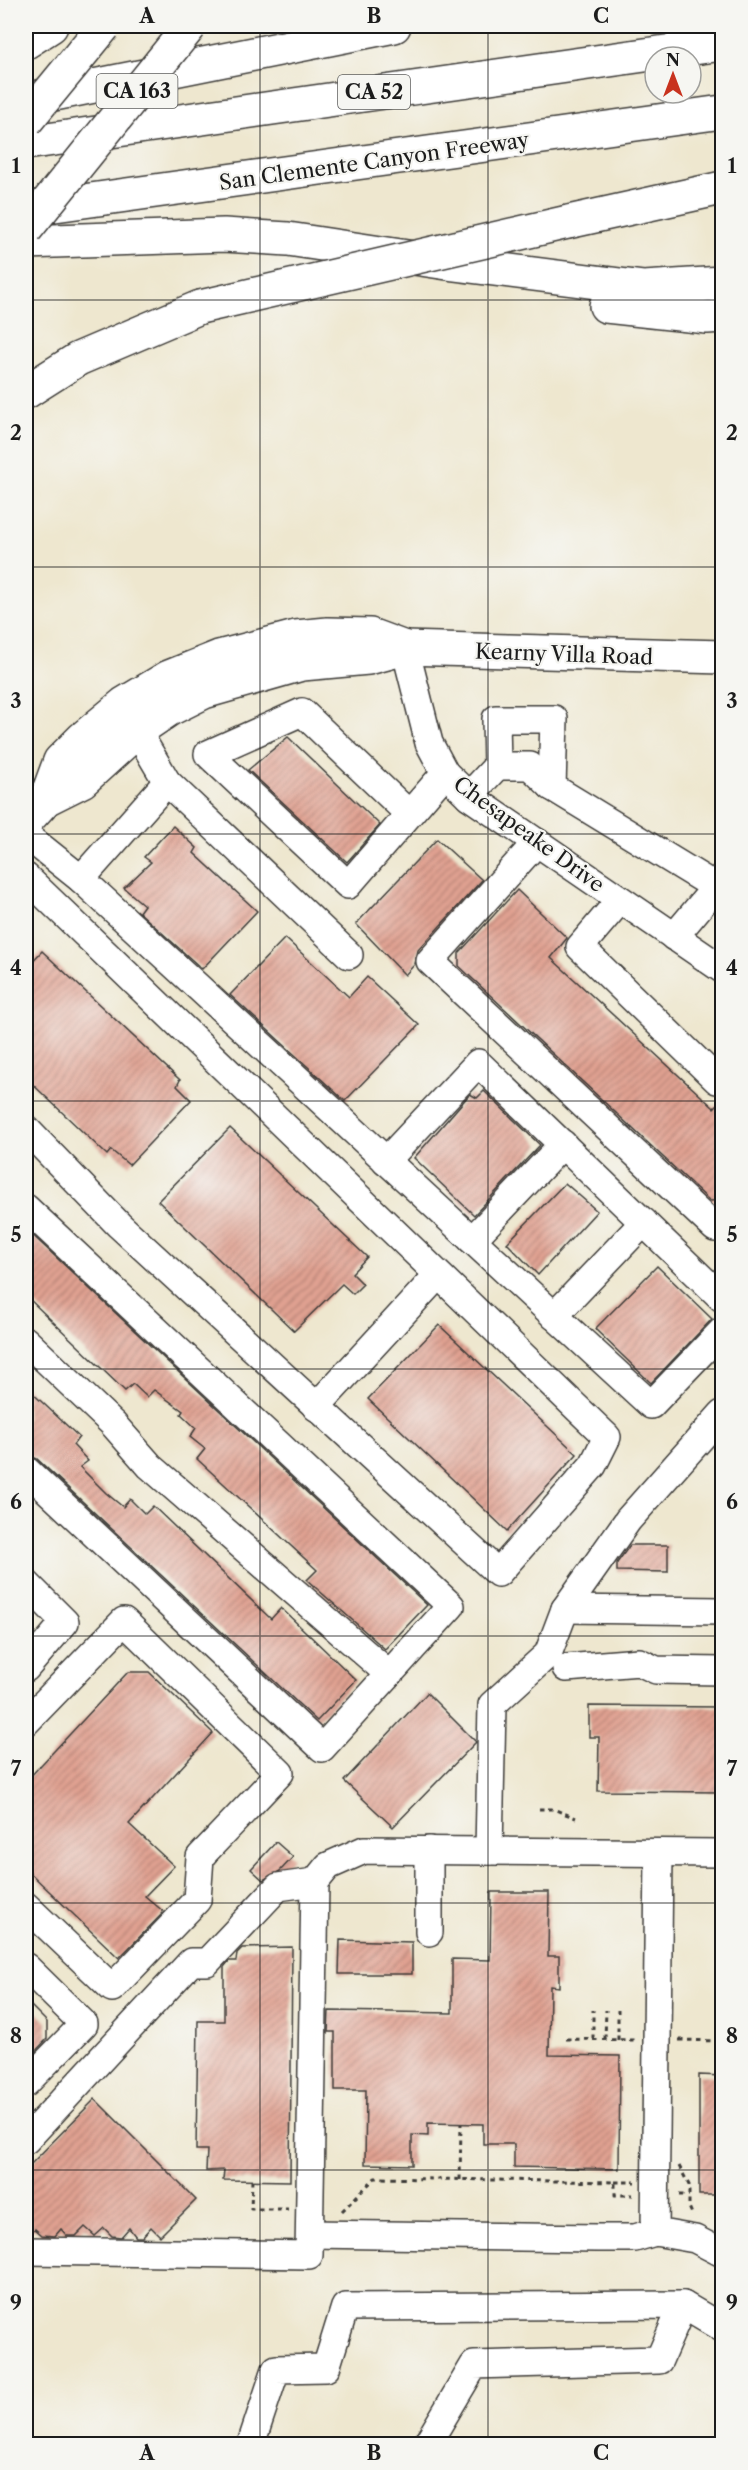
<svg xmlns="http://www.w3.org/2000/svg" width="748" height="2470" viewBox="0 0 748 2470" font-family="'Libre Caslon Text',serif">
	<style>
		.building { fill: url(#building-hatch) }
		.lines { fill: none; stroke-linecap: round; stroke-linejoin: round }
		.minor-casing { stroke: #3c3a37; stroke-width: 30 }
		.major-casing { stroke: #3c3a37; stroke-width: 36 }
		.highway-casing { stroke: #3c3a37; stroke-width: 36 }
		.path { stroke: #3c3a37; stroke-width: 3; stroke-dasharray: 4.5 4.5; stroke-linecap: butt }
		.minor { stroke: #fff; stroke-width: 27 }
		.major { stroke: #fff; stroke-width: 33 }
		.highway { stroke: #fff; stroke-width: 33 }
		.highway-bridge-casing { stroke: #3c3a37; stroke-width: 36; stroke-linecap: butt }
		.highway-bridge { stroke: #fff; stroke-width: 33 }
		.grid { fill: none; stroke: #1c1c1c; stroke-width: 1.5; stroke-opacity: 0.55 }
		.labels { text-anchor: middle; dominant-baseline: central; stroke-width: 4.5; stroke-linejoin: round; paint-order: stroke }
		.shield { fill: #f6f6f2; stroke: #5d5d5c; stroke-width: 1.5 }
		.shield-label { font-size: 20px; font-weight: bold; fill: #1c1c1c }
		.street-label { font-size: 21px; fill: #1c1c1c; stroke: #f6f6f2 }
		.neatline { fill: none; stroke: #1c1c1c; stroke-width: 2 }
		.grid-label { font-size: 20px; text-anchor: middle; font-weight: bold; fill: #1c1c1c }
	</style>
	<defs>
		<pattern id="building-hatch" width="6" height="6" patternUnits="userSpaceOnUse" patternTransform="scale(1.5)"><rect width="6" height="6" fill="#e0a191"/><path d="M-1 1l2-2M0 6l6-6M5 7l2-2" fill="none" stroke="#b58276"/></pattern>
	</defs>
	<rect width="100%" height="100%" fill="#f6f6f2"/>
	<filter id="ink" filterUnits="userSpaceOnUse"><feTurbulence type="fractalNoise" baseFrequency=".0167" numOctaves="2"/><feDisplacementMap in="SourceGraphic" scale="12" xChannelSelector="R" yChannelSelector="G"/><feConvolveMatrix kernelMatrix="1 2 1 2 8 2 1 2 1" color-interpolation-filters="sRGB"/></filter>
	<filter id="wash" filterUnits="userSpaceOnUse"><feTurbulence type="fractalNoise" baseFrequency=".008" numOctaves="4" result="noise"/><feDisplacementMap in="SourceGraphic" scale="24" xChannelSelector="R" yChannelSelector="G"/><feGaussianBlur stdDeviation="1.35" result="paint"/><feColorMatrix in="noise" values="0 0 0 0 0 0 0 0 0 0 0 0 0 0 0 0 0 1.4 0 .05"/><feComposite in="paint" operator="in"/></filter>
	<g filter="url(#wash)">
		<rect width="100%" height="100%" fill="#eee7cf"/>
		<g id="blocks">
			<g class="building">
				<polygon points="288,737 380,825 347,862 248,770"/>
				<polygon points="173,826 197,848 194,853 257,911 202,969 139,912 144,905 124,888 151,862 144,857"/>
				<polygon points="437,839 482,880 418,950 415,964 405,975 356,924"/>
				<polygon points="517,890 567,938 551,958 714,1108 723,1099 723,1200 710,1201 459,966 459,953"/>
				<polygon points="285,938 349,997 367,977 419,1025 345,1101 230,995"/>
				<polygon points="42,951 180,1080 177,1086 191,1100 129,1165 111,1150 107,1155 26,1078 26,968"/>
				<polygon points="484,1091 540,1145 474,1215 414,1158 470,1094 477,1098"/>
				<polygon points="230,1128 367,1257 352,1273 363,1284 353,1294 342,1284 294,1331 158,1201"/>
				<polygon points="565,1183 597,1211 538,1275 507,1243"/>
				<polygon points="26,1229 427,1605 385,1649 307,1580 317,1570 197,1459 205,1449 190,1437 196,1428 181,1414 183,1411 154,1390 147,1397 133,1384 125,1391 26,1296"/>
				<polygon points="657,1266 712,1319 651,1383 595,1329"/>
				<polygon points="439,1325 577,1454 507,1531 368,1399"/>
				<polygon points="26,1387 79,1437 73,1445 88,1461 80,1467 106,1493 123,1507 130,1499 145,1514 153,1506 271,1619 281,1608 356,1680 317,1721 37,1459 26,1454"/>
				<polygon points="630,1545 668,1545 668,1572 617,1571 617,1563"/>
				<polygon points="128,1672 149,1672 213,1733 129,1824 174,1866 145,1896 164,1912 119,1958 26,1869 26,1781"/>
				<polygon points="427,1693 476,1742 393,1827 344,1781"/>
				<polygon points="589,1706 723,1707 723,1792 598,1791 599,1737 589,1737"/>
				<polygon points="276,1842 293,1857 280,1871 263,1880 251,1869"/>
				<polygon points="491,1892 549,1892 548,1956 559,1956 559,1987 550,1986 549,2055 620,2056 619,2169 514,2167 514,2144 483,2144 483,2124 428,2123 428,2136 412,2135 412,2165 365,2164 366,2090 335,2090 335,2032 328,2032 329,2011 452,2013 452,1959 490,1960"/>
				<polygon points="340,1940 412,1942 412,1974 339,1974"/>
				<polygon points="292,1947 290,2181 223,2180 224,2170 206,2171 207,2150 196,2150 198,2021 224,2021 224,1967 229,1961 236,1961 237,1953 242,1948"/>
				<polygon points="26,2001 47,2022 47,2039 26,2061"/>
				<polygon points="699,2075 723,2076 723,2195 699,2195"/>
				<polygon points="95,2099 196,2200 160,2236 151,2227 142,2237 136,2237 129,2228 121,2237 112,2236 104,2228 95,2236 85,2227 76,2236 67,2236 61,2229 55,2236 42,2235 35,2229 26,2235 26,2169"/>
			</g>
		</g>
	</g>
	<g filter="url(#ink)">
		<use href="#blocks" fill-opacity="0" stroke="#3c3a37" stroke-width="1.5"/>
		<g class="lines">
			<defs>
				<g id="minor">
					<polyline points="405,648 429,743 445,773 469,796 722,969"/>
					<polyline points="137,731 167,782 349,955"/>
					<polyline points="497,766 530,766 552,787"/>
					<polyline points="469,796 497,766 496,719 554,719 552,787 716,887 722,877"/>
					<polyline points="409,814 302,712 208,754 348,885 445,773"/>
					<polyline points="26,835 81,879 651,1405 722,1331"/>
					<polyline points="537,842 430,961 715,1228 722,1220"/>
					<polyline points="26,877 607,1437 593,1465 498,1573 119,1225 26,1129"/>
					<polyline points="81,879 167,782"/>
					<polyline points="620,900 580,947 717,1080 722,1075"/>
					<polyline points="674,937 716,887"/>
					<polyline points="386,1161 478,1063 722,1298"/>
					<polyline points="26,1208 451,1606 322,1748 26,1470"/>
					<polyline points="472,1240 563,1144"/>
					<polyline points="554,1316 644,1222"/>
					<polyline points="26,1341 113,1424 150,1466 389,1674"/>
					<polyline points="316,1407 438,1275"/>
					<polyline points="26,1583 65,1622 26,1668"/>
					<polyline points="565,1609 722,1611"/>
					<polyline points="566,1668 639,1662 656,1670 722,1671"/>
					<polyline points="26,1722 124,1621 280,1773 200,1857 197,1900 112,1988 26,1906"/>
					<polyline points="429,1850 429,1932"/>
					<polyline points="489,1851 492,1705 548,1654 565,1609 628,1520 722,1414"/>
					<polyline points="659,1853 655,2232 695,2239 722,2253"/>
					<polyline points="26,1967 84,2024 26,2083"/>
					<polyline points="26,2140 191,1962 207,1962 278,1887 315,1882"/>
					<polyline points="310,2234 598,2238 635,2238 655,2232"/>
					<polyline points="26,2251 309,2255 315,1882 328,1866 364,1850 722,1853"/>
					<polyline points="251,2444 276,2369 326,2368 345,2307 683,2305 722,2328"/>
					<polyline points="427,2444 474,2365 659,2360 683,2305"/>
				</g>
				<g id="major">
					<polyline points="46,799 60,761 83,738 124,704 169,677 219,657 296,637 328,634 370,635 405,648"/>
					<polyline points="26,821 46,799 82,781 137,731 168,710 204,692 302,664 368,658 405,648 722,657"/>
				</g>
				<g id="highway">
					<polyline points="26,42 51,26"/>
					<polyline points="29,99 394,26"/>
					<polyline points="26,143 722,44"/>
					<polyline points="26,209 722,112"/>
					<polyline points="568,222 722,188"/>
					<polyline points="26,242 224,235 288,239 454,264 644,288 722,283"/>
					<polyline points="606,306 707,317 722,316"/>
					<polyline points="26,392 78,359 200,307"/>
				</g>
			</defs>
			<use href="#minor" class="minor-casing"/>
			<use href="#major" class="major-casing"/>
			<use href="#highway" class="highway-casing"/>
			<g class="path">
				<polyline points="539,1809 553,1809 576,1818"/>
				<polyline points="566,2039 634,2040"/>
				<polyline points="593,2039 593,2010"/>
				<polyline points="605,2039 606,2010"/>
				<polyline points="618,2040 618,2010"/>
				<polyline points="679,2040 722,2041"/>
				<polyline points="679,2166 689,2185 689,2207 693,2216"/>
				<polyline points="252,2180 251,2209 288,2209"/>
				<polyline points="460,2180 461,2123"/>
				<polyline points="615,2182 635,2182"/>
				<polyline points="679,2195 689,2195"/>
				<polyline points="342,2211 375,2178 615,2182 615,2195 633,2195"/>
			</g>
			<use href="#minor" class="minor"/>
			<use href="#major" class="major"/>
			<use href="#highway" class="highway"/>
			<defs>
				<g id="highway-bridge">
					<polyline points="26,121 104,26"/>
					<polyline points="26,229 190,26"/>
					<polyline points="200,307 568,222"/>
				</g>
			</defs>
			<use href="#highway-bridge" class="highway-bridge-casing"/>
			<use href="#highway-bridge" class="highway-bridge"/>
		</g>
	</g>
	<path class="grid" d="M260,26V2444M488,26V2444M26,300H722M26,567H722M26,834H722M26,1101H722M26,1369H722M26,1636H722M26,1903H722M26,2170H722"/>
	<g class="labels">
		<g class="shield">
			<rect x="96.5" y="74" width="81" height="34" rx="4.5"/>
			<rect x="338" y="75" width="72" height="34" rx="4.5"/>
		</g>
		<g class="shield-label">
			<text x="137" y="91">CA 163</text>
			<text x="374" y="92">CA 52</text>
		</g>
		<g class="street-label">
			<text transform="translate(374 161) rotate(-8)">San Clemente Canyon Freeway</text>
			<text transform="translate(564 654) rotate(2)">Kearny Villa Road</text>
			<text transform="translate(529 834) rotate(36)">Chesapeake Drive</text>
		</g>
	</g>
	<rect width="748" height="2470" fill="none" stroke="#f6f6f2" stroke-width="66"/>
	<g transform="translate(673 75)"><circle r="28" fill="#f6f6f2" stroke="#9f9f9c" stroke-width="1.5"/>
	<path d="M0-4.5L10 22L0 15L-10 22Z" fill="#c8321e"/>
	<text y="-9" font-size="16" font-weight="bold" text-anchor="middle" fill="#1c1c1c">N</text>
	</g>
	<rect x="33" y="33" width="682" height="2404" class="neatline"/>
	<g class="grid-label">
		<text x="147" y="23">A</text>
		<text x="374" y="23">B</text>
		<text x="601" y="23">C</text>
		<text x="16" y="173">1</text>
		<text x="732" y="173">1</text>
		<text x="16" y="440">2</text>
		<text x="732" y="440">2</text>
		<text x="16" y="708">3</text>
		<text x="732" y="708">3</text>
		<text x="16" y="975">4</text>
		<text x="732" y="975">4</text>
		<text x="16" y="1242">5</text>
		<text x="732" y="1242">5</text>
		<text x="16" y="1509">6</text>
		<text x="732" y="1509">6</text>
		<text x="16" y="1776">7</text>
		<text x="732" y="1776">7</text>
		<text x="16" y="2043">8</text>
		<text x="732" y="2043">8</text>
		<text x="16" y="2310">9</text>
		<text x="732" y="2310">9</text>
		<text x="147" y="2460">A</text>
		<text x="374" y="2460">B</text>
		<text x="601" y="2460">C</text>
	</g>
</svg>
